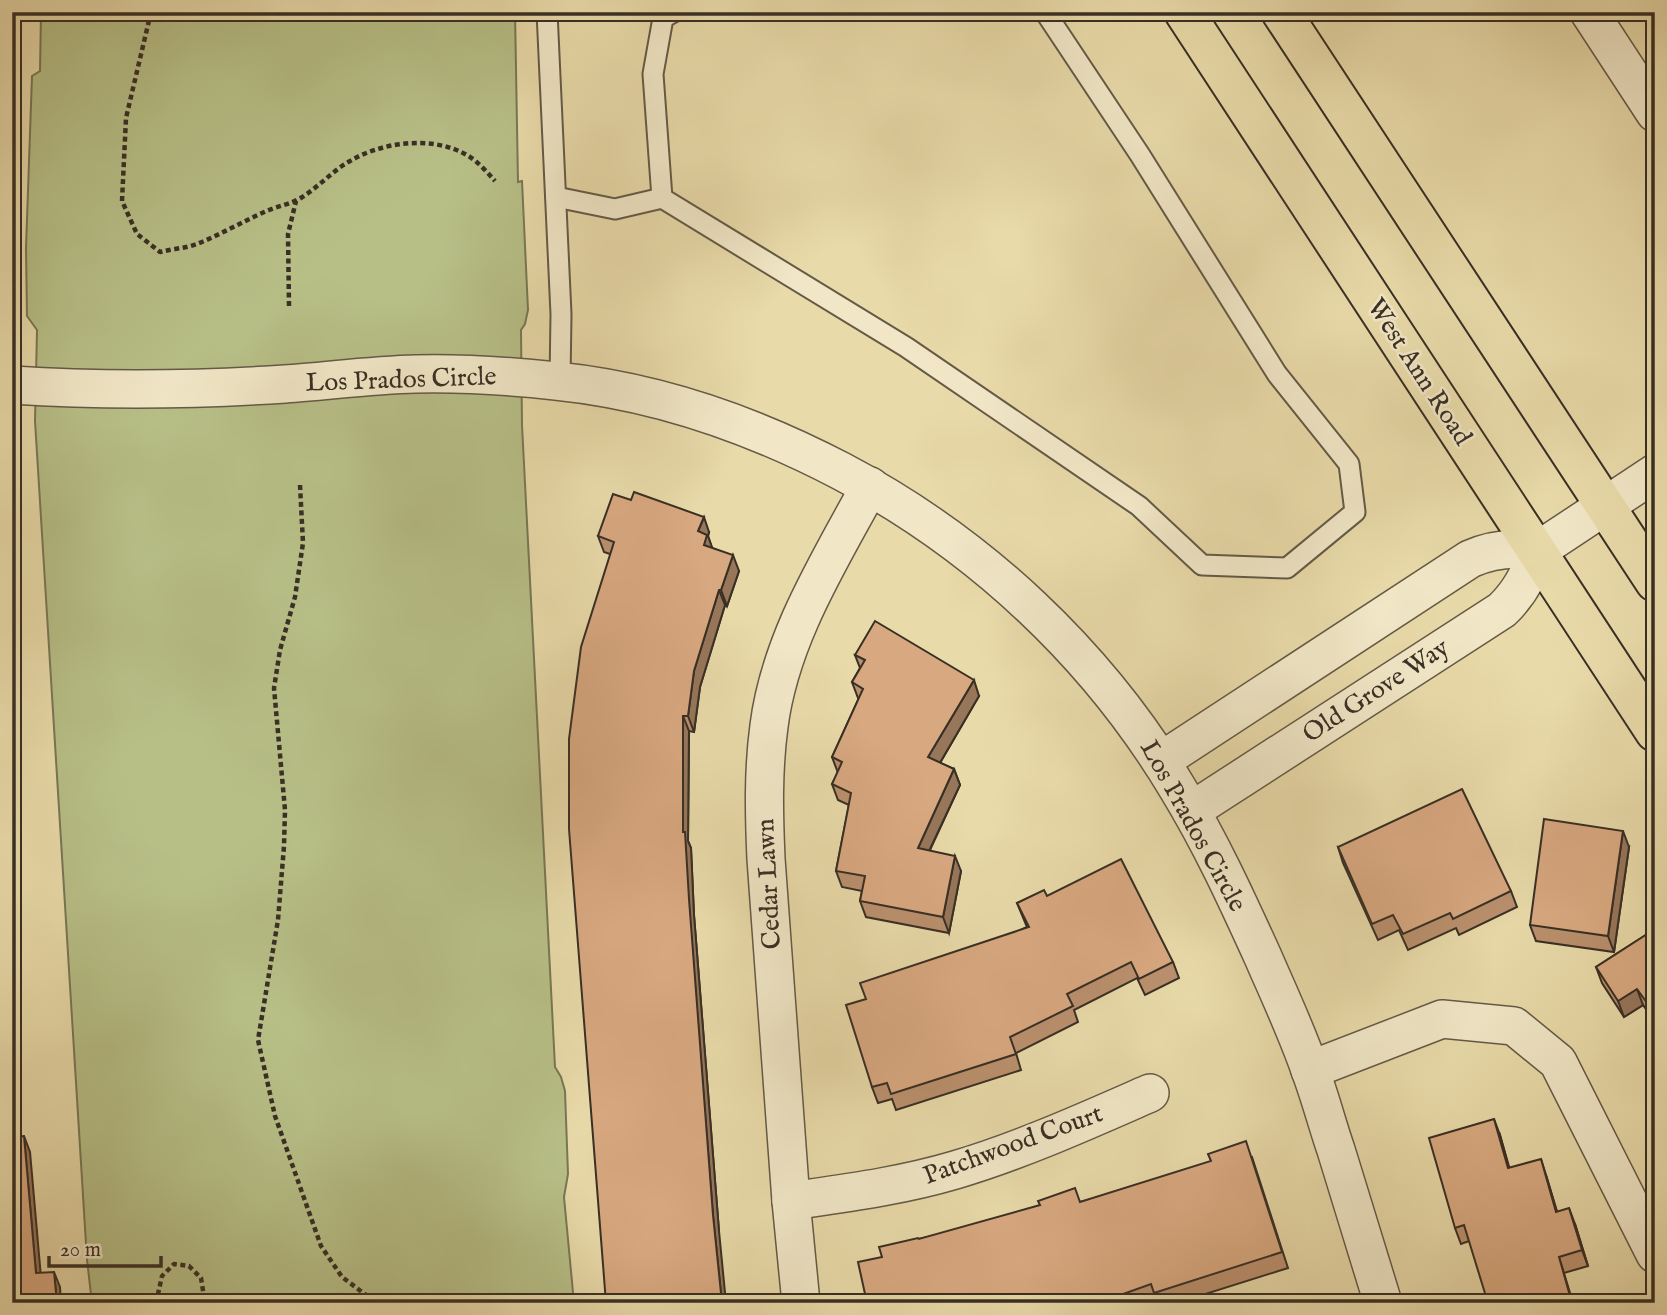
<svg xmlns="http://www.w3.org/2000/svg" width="1667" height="1315" viewBox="0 0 1667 1315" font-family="'IM FELL English',serif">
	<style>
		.green { fill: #b7bf87; stroke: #787756; stroke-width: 2 }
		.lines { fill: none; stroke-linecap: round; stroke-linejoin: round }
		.service-casing { stroke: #645a46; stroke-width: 23 }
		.minor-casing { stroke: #645a46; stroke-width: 40 }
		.primary-casing { stroke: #382f25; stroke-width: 42 }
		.path { stroke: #382f25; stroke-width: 4.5; stroke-dasharray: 5 3.5; stroke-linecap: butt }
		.service { stroke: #f1e7c7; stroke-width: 19 }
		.minor { stroke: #f1e7c7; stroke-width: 37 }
		.primary { stroke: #e9daa9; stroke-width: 38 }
		.wall { fill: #ba906e; stroke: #382f25; stroke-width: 2 }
		.shaded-wall { fill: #97765a; stroke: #382f25; stroke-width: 2 }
		.building { fill: #d8a880; stroke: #382f25; stroke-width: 2 }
		.labels { text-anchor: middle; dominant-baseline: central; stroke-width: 5; stroke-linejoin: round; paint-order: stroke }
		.street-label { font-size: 26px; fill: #382f25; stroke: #f1e7c7 }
	</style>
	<rect width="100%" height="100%" fill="#e9daa9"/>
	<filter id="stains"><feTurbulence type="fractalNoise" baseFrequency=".00286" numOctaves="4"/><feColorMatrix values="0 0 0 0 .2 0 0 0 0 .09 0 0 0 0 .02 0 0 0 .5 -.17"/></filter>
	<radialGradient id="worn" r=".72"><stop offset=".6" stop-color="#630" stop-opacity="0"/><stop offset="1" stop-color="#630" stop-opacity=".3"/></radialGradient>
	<polygon class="green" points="41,12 515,12 518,182 522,181 528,310 525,324 521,330 522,425 555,1067 561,1077 565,1091 568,1174 564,1197 574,1303 92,1303 87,1260 35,421 37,330 27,316 26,248 32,76 40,71"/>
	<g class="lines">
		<defs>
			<g id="service">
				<polyline points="547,12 561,314 560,381"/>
				<polyline points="556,197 615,209 662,198 906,347 1139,506 1202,565 1287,568 1355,512 1349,464 1277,374 1140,155 1045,12"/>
				<polyline points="662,198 653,74 663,18 674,12"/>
			</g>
			<g id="minor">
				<polyline points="1589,12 1655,113"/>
				<path d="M12,385C103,391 194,390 285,384C328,381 372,375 416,374C463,373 510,376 556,381C655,391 753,425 841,471C980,544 1098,655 1178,789C1211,843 1237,900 1263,957C1279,994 1297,1032 1310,1070C1320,1096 1327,1124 1336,1150C1352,1201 1367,1252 1383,1303"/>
				<path d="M1161,761L1470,559C1492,549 1513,547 1537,551"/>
				<path d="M1191,811L1502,610C1520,593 1530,574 1537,551L1655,473"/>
				<polyline points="1310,1070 1442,1019 1514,1026 1558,1062 1655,1254"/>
				<path d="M791,1201C846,1193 901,1186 955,1170C1022,1150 1086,1121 1150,1093"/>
				<path d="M801,1303L791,1201L766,859C764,814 763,770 769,726C780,639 829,562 870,486"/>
			</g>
			<g id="primary">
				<polyline points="1184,12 1655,732"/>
				<polyline points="1281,12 1655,582"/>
			</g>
		</defs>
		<use href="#service" class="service-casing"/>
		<use href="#minor" class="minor-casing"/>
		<use href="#primary" class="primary-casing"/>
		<g class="path">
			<path d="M151,12L126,118L122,201L137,234L160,252C172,249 186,248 197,244C222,234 245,220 269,210C279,206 290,204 299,199C318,188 332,171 350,161C382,142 430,136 463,153C476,159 486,171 495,181"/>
			<polyline points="289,306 288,234 296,201"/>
			<polyline points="300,485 303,543 295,597 280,650 274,688 285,810 284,846 278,920 258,1040 275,1116 321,1246 342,1277 374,1301 379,1303"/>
			<polyline points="156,1303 162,1276 174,1264 189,1266 201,1278 205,1303"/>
		</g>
		<use href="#service" class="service"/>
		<use href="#minor" class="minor"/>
		<use href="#primary" class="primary"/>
	</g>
	<g class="wall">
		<polygon points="709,532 708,536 712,548 739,571 727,606 725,605 700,687 694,732 689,731 688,841 691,848 694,915 719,1231 610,554 604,552 598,536"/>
		<polygon points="855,655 979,696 940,763 954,769 960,785 930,850 961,871 949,933 866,917 860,901 862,891 842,887 836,871 849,805 838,800 832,784 838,773 832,757 859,698 858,698 852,682 860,668"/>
		<polygon points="1338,847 1511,891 1517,907 1459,935 1456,928 1408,950 1399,930 1378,940 1343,863"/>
		<polygon points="1629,847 1614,952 1536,941 1530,925"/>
		<polygon points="1047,896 1173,962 1179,978 1145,995 1137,978 1074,1010 1078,1022 1016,1053 1021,1070 896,1110 892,1099 878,1103 872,1087 866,999 1027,927 1017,903"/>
		<polygon points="1655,929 1655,1022 1643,1005 1624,1017 1602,983 1596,967"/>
		<polygon points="1500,1135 1509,1168 1546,1175 1557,1212 1575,1224 1588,1266 1564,1273 1469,1241 1461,1244 1455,1228"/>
		<polygon points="1252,1157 1288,1268 1177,1303 1157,1303 1156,1300 1149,1303 867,1303 882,1257 919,1239 1080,1202"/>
	</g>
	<g class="shaded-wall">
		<polygon points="704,517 709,532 708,536 713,550 709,561 698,531"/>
		<polygon points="733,555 739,571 727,606 721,590"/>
		<polygon points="719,590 725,605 700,687 694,732 688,716 694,671"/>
		<polygon points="974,680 979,696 934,773 928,757"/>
		<polygon points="683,716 689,731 688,841 691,848 694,915 719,1231 726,1303 722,1303 713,1215 683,832"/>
		<polygon points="954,769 960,785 923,864 918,848"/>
		<polygon points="1623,831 1629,847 1614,952 1608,936"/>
		<polygon points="955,856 961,871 949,933 943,917"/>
		<polygon points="1637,989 1643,1005 1624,1017 1618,1001"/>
		<polygon points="1494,1119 1500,1135 1514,1184 1508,1168"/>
		<polygon points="24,1136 30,1152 42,1289 36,1273"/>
		<polygon points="1541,1159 1546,1175 1562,1228 1556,1212"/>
		<polygon points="1569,1208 1575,1224 1588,1266 1582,1250"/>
		<polygon points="1559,1257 1564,1273 1573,1303 1572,1303"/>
		<polygon points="54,1272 60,1287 61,1303 57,1303"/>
	</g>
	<g class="building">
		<polygon points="634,492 704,517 698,531 707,535 704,545 733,555 721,590 719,590 694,671 688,716 683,716 683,832 685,832 689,899 713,1215 722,1303 606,1303 569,829 569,739 581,647 614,542 598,536 613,494 631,500"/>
		<polygon points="875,621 974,680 928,757 954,769 918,848 955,856 943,917 860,901 865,876 836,871 851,793 832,784 842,762 832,757 863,689 852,682 865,660 855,655"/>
		<polygon points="1462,789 1511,891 1453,919 1450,913 1403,934 1393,915 1372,924 1338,847"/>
		<polygon points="1544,819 1623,831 1608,936 1530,925"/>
		<polygon points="1121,859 1173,962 1139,979 1131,962 1067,994 1073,1006 1010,1037 1016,1054 891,1094 887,1083 872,1087 846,1005 866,999 860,983 1029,927 1017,903 1044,890 1047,896"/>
		<polygon points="1655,929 1655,1014 1637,989 1618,1001 1596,967"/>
		<polygon points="1494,1119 1508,1168 1541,1159 1556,1212 1569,1208 1582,1250 1559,1257 1572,1303 1488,1303 1464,1225 1455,1228 1429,1138"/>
		<polygon points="24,1136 36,1273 54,1272 57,1303 12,1303 12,1137"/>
		<polygon points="1246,1141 1282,1252 1154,1293 1151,1284 1098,1303 867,1303 858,1262 882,1257 879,1247 918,1238 919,1239 1040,1205 1038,1201 1075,1188 1080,1202 1211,1161 1208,1154"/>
	</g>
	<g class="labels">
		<g class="street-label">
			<text transform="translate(1419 372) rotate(57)">West Ann Road</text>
			<text transform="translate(401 380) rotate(-2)">Los Prados Circle</text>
			<text transform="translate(1376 691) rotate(-33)">Old Grove Way</text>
			<text transform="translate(1193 826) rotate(61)">Los Prados Circle</text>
			<text transform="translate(769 884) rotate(-93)">Cedar Lawn</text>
			<text transform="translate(1013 1145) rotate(-20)">Patchwood Court</text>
		</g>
	</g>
	<rect width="1667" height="1315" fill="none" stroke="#e9daa9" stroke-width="42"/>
	<rect x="14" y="14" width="1639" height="1287" fill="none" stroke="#382f25" stroke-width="3.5"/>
	<rect x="21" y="21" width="1625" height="1273" fill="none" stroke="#382f25" stroke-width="2"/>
	<path d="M49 1256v10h112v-10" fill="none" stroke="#382f25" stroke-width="3.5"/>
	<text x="60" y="1256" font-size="21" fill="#382f25" stroke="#f1e7c7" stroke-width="5" paint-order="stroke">20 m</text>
	<rect width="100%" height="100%" filter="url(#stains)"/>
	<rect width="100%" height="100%" fill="url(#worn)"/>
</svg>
